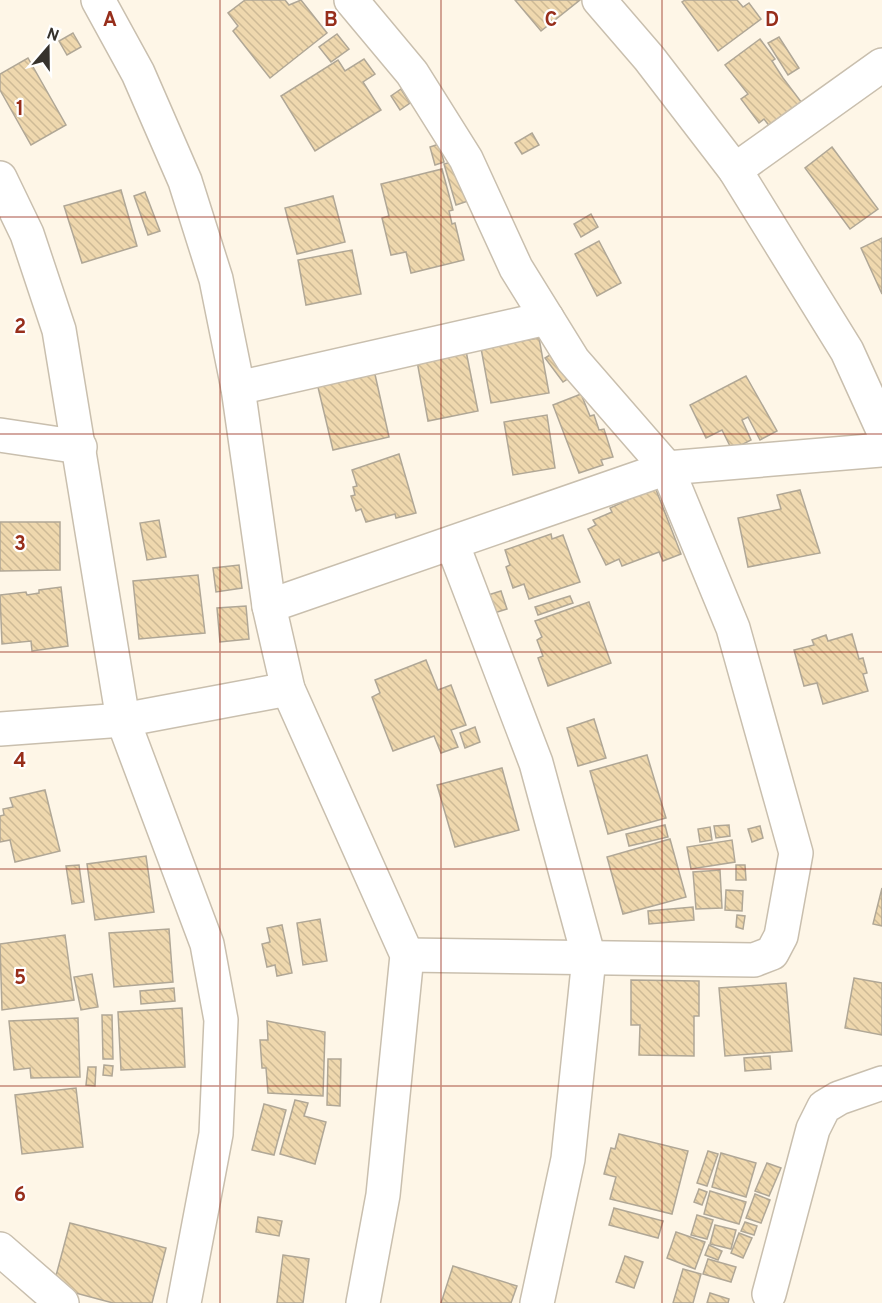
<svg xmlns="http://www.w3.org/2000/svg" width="882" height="1303" viewBox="0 0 882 1303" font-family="Overpass,sans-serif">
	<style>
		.building { fill: url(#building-back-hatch); stroke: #b0a796; stroke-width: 1.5 }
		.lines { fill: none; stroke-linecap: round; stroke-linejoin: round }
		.street-casing { stroke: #c9bfae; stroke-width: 36 }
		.street { stroke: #fff; stroke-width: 33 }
		.grid { fill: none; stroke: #972e1b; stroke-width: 1.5; stroke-opacity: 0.55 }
		.grid-label { font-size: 20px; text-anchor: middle; font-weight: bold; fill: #972e1b; stroke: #fff; stroke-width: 4.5; stroke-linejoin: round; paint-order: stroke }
	</style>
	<defs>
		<pattern id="building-back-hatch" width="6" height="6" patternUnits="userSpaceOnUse" patternTransform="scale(1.5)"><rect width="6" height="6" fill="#efd8ae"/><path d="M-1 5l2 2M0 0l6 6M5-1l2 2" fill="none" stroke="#ceba96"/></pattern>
	</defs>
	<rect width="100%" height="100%" fill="#fef6e7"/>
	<g class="building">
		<polygon points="245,0 285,0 289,5 301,0 327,33 270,78 233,31 238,26 228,13"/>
		<polygon points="515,0 580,0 541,31"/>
		<polygon points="685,0 737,0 743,7 749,3 761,19 718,51 682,2"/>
		<polygon points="73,33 81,47 67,55 59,41"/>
		<polygon points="337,34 349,49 331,62 319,47"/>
		<polygon points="779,37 799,68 788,75 768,43"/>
		<polygon points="760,39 775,59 772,61 783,78 805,107 774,132 764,119 759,123 741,99 748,94 725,65"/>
		<polygon points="28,58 66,125 31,145 0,90 0,74"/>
		<polygon points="364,59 375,74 363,82 381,110 315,151 281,96 338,60 345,71"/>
		<polygon points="401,89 410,103 400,110 391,96"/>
		<polygon points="532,133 539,145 522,154 515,143"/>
		<polygon points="439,144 444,162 435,165 430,147"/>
		<polygon points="832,147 878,209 850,229 805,168"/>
		<polygon points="456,161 468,201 456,205 444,164"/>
		<polygon points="442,169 453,210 449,211 452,224 455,223 464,260 411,273 406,252 391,255 382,218 389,216 381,184"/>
		<polygon points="121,190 137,246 82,263 64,206"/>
		<polygon points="145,192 160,231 148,235 134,196"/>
		<polygon points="333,196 345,242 297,254 285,208"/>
		<polygon points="591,214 598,227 581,237 574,224"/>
		<polygon points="882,238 882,294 861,248"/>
		<polygon points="599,241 621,283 597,296 575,254"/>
		<polygon points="352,250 361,294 306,305 298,260"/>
		<polygon points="539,338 549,393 491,403 481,348"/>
		<polygon points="558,350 575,374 563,382 545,358"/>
		<polygon points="466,351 478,411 428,421 417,361"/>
		<polygon points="374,370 389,437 333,450 317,383"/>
		<polygon points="746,376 777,431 760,440 748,417 742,420 751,440 732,450 722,430 706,438 690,405"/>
		<polygon points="581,394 590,416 594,415 599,430 604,429 613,457 601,460 603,465 579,473 553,405"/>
		<polygon points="547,415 555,468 513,475 504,422"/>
		<polygon points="399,454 416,513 396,518 395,514 366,522 361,509 356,511 351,496 355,495 353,487 357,486 352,470"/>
		<polygon points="655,487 681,554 663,561 659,552 622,566 619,559 606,565 588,529 596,525 593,520 612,512 610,508"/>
		<polygon points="800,490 820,553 748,567 738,518 781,509 777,495"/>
		<polygon points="159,520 166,557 147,560 140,523"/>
		<polygon points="0,522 60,522 60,570 0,571"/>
		<polygon points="551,534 552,539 563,535 580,582 529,599 524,584 513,588 506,567 510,565 505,550"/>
		<polygon points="239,565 242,588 216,592 213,568"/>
		<polygon points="198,575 205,633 139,639 133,581"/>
		<polygon points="61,587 68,646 32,651 31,641 2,644 0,595 26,592 27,595 39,593 39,590"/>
		<polygon points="501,591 507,609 494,613 488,595"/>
		<polygon points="570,596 573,603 538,615 535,607"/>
		<polygon points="589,602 611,663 548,686 538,658 543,656 537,640 542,637 535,621"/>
		<polygon points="246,606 249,639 220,642 217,608"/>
		<polygon points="852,634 859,659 863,658 867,673 863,674 868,691 823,704 817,683 804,686 794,650 814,645 812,640 826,635 828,641"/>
		<polygon points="426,660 438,690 451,685 466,725 451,730 458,747 441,753 434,736 393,751 372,697 380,693 375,680"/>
		<polygon points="594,719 606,758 578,766 567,728"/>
		<polygon points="475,727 480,742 465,748 460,733"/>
		<polygon points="647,755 666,818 608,834 590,771"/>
		<polygon points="502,768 519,830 455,847 437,785"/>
		<polygon points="45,790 60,851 15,862 10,840 0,842 0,816 4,815 3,809 13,807 10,798"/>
		<polygon points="665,825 668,837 629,846 626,834"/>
		<polygon points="729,825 730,836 716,838 714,826"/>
		<polygon points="760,826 763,838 752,842 748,829"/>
		<polygon points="710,827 712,840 700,842 698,829"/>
		<polygon points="670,839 686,897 623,914 607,857"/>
		<polygon points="732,840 735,862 691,869 687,847"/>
		<polygon points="146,856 154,912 95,920 87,864"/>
		<polygon points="79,865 84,902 72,904 66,866"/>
		<polygon points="736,865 745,865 746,880 736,880"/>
		<polygon points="720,870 722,908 696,909 693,872"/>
		<polygon points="882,888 882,926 873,924"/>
		<polygon points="726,890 743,891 742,911 725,910"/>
		<polygon points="693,907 694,920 649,924 648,911"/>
		<polygon points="737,915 745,916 743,929 736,927"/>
		<polygon points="320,919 327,961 303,965 297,923"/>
		<polygon points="282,925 292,973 277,976 275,965 267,967 262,944 270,942 267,928"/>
		<polygon points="169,929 173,982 114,987 109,933"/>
		<polygon points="65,935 74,1000 2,1010 0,944"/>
		<polygon points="92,974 98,1007 81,1010 74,977"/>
		<polygon points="854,978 882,983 882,1035 845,1028"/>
		<polygon points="631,980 699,981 699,1016 694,1016 694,1056 639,1055 640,1025 631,1025"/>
		<polygon points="786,983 792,1051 725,1056 719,988"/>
		<polygon points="174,988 175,1001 141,1004 140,991"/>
		<polygon points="182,1008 185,1067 121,1070 118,1012"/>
		<polygon points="102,1015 112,1015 113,1059 103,1059"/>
		<polygon points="78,1018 80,1077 31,1078 30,1068 14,1070 9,1021"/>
		<polygon points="267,1021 325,1032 323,1096 268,1093 266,1068 262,1068 260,1040 268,1040"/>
		<polygon points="770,1056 771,1069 745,1071 744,1058"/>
		<polygon points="328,1059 341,1059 340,1106 327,1105"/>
		<polygon points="104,1065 113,1066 112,1076 103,1075"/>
		<polygon points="88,1067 96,1067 95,1086 86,1085"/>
		<polygon points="76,1088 83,1147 22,1154 15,1095"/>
		<polygon points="295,1100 308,1103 304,1116 326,1122 315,1164 280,1154"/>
		<polygon points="264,1104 286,1110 274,1155 252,1150"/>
		<polygon points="619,1134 688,1151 672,1214 610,1199 616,1177 604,1174 611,1148 615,1149"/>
		<polygon points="708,1151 718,1154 707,1186 697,1183"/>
		<polygon points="721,1153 756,1163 746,1197 712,1187"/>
		<polygon points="767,1163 781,1168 769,1196 755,1191"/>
		<polygon points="699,1189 707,1192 702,1205 694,1202"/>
		<polygon points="710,1191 746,1202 739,1224 704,1214"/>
		<polygon points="755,1194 770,1200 761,1223 746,1218"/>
		<polygon points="614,1208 663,1221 658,1238 609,1225"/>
		<polygon points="697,1215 713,1220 707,1239 691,1235"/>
		<polygon points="258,1217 282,1221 279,1236 256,1232"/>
		<polygon points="745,1222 757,1226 754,1235 741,1231"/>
		<polygon points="70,1223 166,1248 152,1303 113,1303 53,1287"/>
		<polygon points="715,1225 736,1230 731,1249 710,1244"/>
		<polygon points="676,1232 705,1242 695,1269 667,1258"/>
		<polygon points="739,1233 752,1238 743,1258 731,1253"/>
		<polygon points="709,1245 722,1251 718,1260 705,1255"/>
		<polygon points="283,1255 309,1259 303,1303 277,1303"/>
		<polygon points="625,1256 643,1262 634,1288 616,1282"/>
		<polygon points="708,1259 736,1267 731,1282 703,1274"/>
		<polygon points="453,1266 517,1286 511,1303 441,1303"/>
		<polygon points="683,1269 701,1274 693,1303 673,1303"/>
		<polygon points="710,1293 729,1299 728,1303 707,1303"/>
	</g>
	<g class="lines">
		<defs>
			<g id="street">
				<polyline points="98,0 138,73 185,181 216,279 238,388 269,606 288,689 407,955 383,1195 363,1303"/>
				<polyline points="351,0 412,73 466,159 516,268 573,360 667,468 733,628 796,853 781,936 772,953 754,960 407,955"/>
				<polyline points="599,0 649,58 735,170 847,351 882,428"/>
				<polyline points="735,170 882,65"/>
				<polyline points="0,178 27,234 59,330 123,720 207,944 221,1020 216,1134 184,1303"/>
				<polyline points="238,388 547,318"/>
				<polyline points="0,435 80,447"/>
				<polyline points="452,543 536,763 589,958 568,1159 537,1303"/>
				<polyline points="269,606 667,468 882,450"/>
				<polyline points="0,729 123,720 288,689"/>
				<polyline points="0,1249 62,1303"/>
				<polyline points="769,1294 813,1129 824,1107 839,1098 882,1083"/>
			</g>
		</defs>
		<use href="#street" class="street-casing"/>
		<use href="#street" class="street"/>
	</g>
	<path class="grid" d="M220,0V1303M441,0V1303M662,0V1303M0,217H882M0,434H882M0,652H882M0,869H882M0,1086H882"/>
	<g class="grid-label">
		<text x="110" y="26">A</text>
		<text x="331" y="26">B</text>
		<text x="551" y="26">C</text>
		<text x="772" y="26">D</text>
		<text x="20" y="115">1</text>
		<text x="20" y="333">2</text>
		<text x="20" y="550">3</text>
		<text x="20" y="767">4</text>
		<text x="20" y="984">5</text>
		<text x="20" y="1201">6</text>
	</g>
	<g transform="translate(48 48) rotate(20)" stroke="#ffffff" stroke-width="4.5" paint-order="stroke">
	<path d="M0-4.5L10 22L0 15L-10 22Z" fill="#36322c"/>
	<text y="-9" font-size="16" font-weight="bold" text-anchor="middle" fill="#36322c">N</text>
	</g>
</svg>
